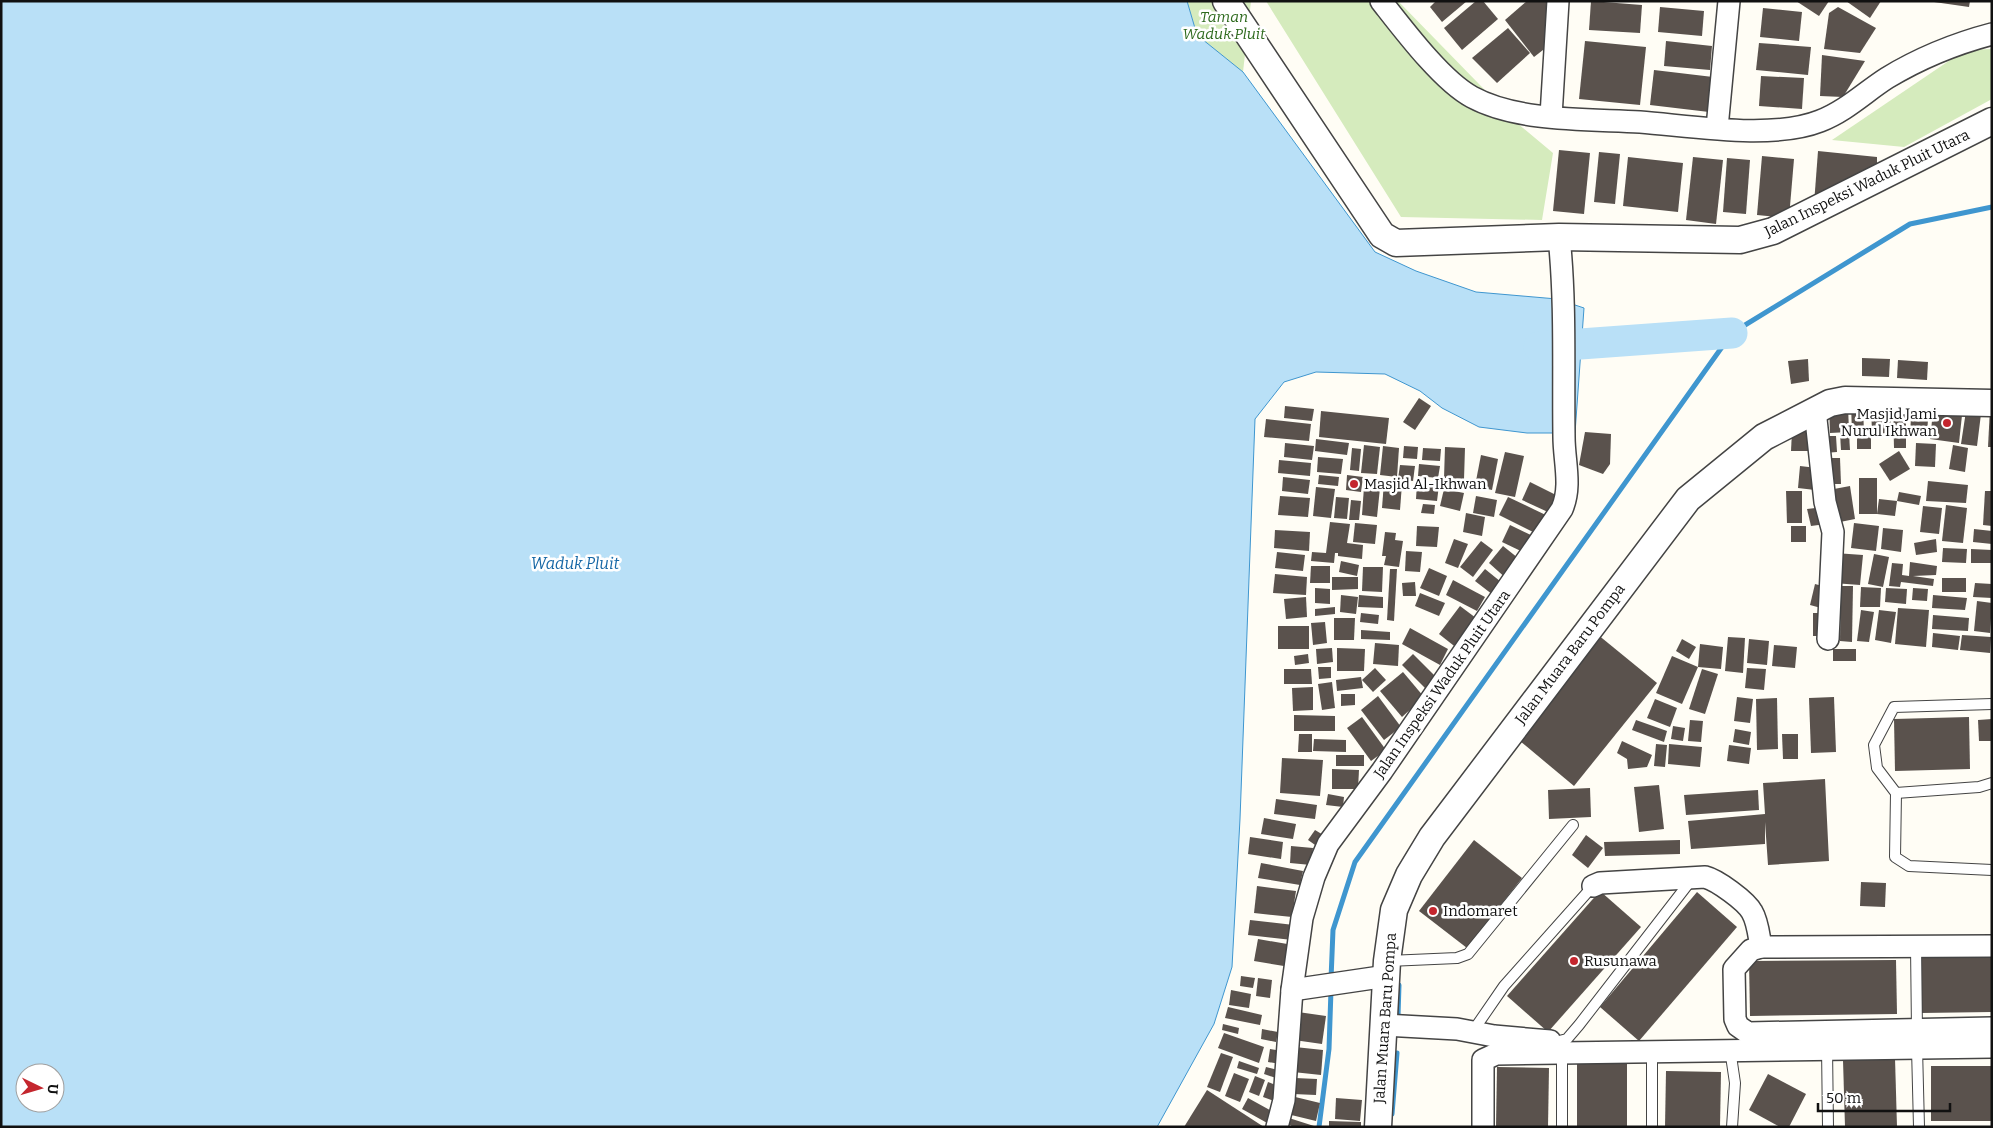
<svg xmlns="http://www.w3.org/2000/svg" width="1993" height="1128" viewBox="0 0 1993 1128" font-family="Bitter,serif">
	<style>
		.green { fill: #d5ebbd }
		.water { fill: #b9e0f7; stroke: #3f96cf; fill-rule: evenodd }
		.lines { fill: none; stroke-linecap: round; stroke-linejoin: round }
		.stream { stroke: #3f96cf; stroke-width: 5 }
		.river { stroke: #b9e0f7; stroke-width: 31 }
		.building { fill: #5a524d }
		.service-casing { stroke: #444; stroke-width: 12 }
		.minor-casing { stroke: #444; stroke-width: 24 }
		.tertiary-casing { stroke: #444; stroke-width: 29 }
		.service { stroke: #fff; stroke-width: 10 }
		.minor { stroke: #fff; stroke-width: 21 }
		.tertiary { stroke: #fff; stroke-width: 26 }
		.poi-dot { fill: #c4262e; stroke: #fff; stroke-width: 2 }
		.labels { text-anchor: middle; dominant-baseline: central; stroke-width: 5; stroke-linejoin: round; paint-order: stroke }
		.park-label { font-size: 15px; font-style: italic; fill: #2f6b1f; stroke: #fff }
		.street-label { font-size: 15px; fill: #111; stroke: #fff }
		.poi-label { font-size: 15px; fill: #111; stroke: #fff; text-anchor: start }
		.water-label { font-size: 16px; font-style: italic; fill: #1768a6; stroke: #fff }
	</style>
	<rect width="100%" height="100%" fill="#fffdf5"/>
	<g class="green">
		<polygon points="1187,1 1251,1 1243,72 1197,35"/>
		<polygon points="1266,1 1398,1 1517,123 1553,153 1542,220 1401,217"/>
		<polygon points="1992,49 1992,99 1904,147 1832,140 1965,50"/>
	</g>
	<path class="water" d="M1,1H1187L1197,35L1243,72L1375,252L1416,271L1476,292L1557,299L1584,308L1575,433H1527L1479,427L1442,408L1420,391L1385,374L1316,372L1284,382L1255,419L1240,819L1232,967L1214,1024L1157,1127H1ZM25,1073H55V1103H25Z"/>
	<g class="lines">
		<g class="stream">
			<polyline points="1331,979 1333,930 1355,862 1732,333 1910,224 1992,207"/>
			<polyline points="1398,1016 1399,985"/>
			<polyline points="1392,1114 1397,1053"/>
			<polyline points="1319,1127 1329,1049 1331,990"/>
		</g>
		<polyline class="river" points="1539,347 1732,333"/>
	</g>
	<g class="building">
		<polygon points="1436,1 1467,1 1442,22 1430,7"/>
		<polygon points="1476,1 1483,1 1498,19 1462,50 1444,28"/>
		<polygon points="1527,1 1550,1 1552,43 1534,57 1505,20"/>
		<polygon points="1591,1 1642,5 1640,33 1589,30"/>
		<polygon points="1796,1 1829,1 1819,16"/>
		<polygon points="1846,1 1881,1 1870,18"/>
		<polygon points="1927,1 1970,1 1969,7"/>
		<polygon points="1660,7 1704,11 1702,36 1658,32"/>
		<polygon points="1838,7 1876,28 1860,53 1824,49 1829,13"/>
		<polygon points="1763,8 1802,12 1799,41 1760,37"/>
		<polygon points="1508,28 1530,53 1497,83 1472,58"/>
		<polygon points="1585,41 1646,47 1640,105 1579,99"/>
		<polygon points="1666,41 1712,46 1710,70 1664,66"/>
		<polygon points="1759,43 1811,47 1808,75 1756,70"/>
		<polygon points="1822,55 1865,61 1843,97 1820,96"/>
		<polygon points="1654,70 1713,77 1709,112 1650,105"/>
		<polygon points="1761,76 1804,78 1802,109 1759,106"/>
		<polygon points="1559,150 1590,153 1584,214 1553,211"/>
		<polygon points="1818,151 1877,157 1877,168 1814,204"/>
		<polygon points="1599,152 1620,154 1615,204 1594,202"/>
		<polygon points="1762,156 1794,159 1789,218 1757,215"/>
		<polygon points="1628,157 1683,163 1678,212 1623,206"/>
		<polygon points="1693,157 1723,160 1716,224 1686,220"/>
		<polygon points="1727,158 1750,160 1746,214 1723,212"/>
		<polygon points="1862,358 1890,359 1889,377 1862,376"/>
		<polygon points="1808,359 1809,381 1791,384 1788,361"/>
		<polygon points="1898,360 1928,362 1927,380 1897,378"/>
		<polygon points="1419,398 1431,406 1415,430 1403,422"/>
		<polygon points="1851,403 1863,403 1864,435 1852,435"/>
		<polygon points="1890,403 1891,433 1872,434 1871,404"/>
		<polygon points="1934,403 1963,406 1959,443 1930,439"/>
		<polygon points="1912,404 1929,404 1927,434 1910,433"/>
		<polygon points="1906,405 1906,448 1894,448 1893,406"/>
		<polygon points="1285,406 1314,409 1312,421 1284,418"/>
		<polygon points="1848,406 1849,432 1830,433 1829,407"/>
		<polygon points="1990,408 1992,408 1992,447 1988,447"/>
		<polygon points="1321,411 1389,418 1386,444 1319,437"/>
		<polygon points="1966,411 1981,414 1977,446 1961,444"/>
		<polygon points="1266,419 1311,424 1309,441 1264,437"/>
		<polygon points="1792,431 1809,431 1810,451 1791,451"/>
		<polygon points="1585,432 1611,434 1610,464 1603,474 1579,465"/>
		<polygon points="1840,433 1849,433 1850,450 1841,450"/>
		<polygon points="1871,435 1871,449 1857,449 1857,436"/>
		<polygon points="1824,436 1836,436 1837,452 1824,453"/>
		<polygon points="1316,439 1349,443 1347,455 1315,451"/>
		<polygon points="1285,443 1314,446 1312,460 1284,457"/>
		<polygon points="1916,443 1936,444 1935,467 1915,466"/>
		<polygon points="1364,445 1380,447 1377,474 1361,473"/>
		<polygon points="1953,445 1968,448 1965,472 1949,469"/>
		<polygon points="1383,446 1399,448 1397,477 1380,475"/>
		<polygon points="1404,446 1418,447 1417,459 1403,458"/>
		<polygon points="1445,447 1465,448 1464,479 1444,478"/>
		<polygon points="1352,448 1361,449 1359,471 1350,470"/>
		<polygon points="1423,448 1441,449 1440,461 1422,460"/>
		<polygon points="1899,451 1910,469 1890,481 1879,464"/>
		<polygon points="1505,452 1524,456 1515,497 1495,493"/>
		<polygon points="1481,455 1498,459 1492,490 1475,486"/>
		<polygon points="1318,457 1343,459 1341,474 1317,472"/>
		<polygon points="1824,458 1840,458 1841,484 1825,484"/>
		<polygon points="1279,460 1311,463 1310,476 1278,473"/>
		<polygon points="1419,464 1440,466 1438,478 1418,476"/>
		<polygon points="1400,465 1415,466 1413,481 1398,479"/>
		<polygon points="1800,466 1817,468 1815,490 1798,488"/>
		<polygon points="1319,475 1339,477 1338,486 1318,484"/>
		<polygon points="1347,475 1363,477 1361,492 1346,490"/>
		<polygon points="1283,477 1310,480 1308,494 1282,491"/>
		<rect x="1859" y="478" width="18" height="36"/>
		<polygon points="1928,481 1968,485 1966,503 1926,501"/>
		<polygon points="1384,482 1402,484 1400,510 1382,508"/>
		<polygon points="1530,482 1558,496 1550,513 1522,500"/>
		<polygon points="1417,483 1439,485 1437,501 1416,499"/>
		<polygon points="1850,486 1855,519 1840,522 1834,489"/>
		<polygon points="1316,487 1335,489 1331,518 1313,516"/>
		<polygon points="1364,487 1380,488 1377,517 1362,515"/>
		<polygon points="1444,489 1464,493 1460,511 1440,506"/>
		<polygon points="1786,491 1802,491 1802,523 1787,523"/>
		<polygon points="1985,491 1992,491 1992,526 1983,525"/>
		<polygon points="1899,492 1921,496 1919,505 1897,501"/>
		<polygon points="1280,496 1310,498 1308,517 1278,515"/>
		<polygon points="1476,496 1497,500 1494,517 1473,513"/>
		<polygon points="1336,497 1349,498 1347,519 1334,518"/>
		<polygon points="1508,497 1550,517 1541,536 1499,515"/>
		<polygon points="1879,499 1897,501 1895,516 1877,514"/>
		<polygon points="1351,500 1361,501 1359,520 1349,520"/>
		<polygon points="1423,504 1435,505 1434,514 1421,513"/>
		<polygon points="1946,505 1967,508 1963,543 1942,541"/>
		<polygon points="1923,506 1942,508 1939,534 1920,532"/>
		<polygon points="1824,507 1826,524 1811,526 1807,509"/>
		<polygon points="1466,513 1485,517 1482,536 1463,532"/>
		<polygon points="1330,522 1350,524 1347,543 1363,545 1362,559 1338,556 1338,553 1335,553 1334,563 1311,561 1312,552 1326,553"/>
		<polygon points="1355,523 1377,525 1375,544 1353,542"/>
		<polygon points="1854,523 1879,526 1876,551 1851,548"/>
		<polygon points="1510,525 1535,537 1527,554 1502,542"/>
		<polygon points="1417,526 1439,527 1437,547 1416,546"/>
		<rect x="1791" y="526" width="15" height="16"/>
		<polygon points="1883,528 1903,530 1901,552 1881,549"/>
		<polygon points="1974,529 1992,531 1992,544 1973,542"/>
		<polygon points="1275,530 1310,532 1309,551 1274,548"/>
		<polygon points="1385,532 1396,533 1395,540 1403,541 1399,567 1384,565 1386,556 1382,556"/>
		<polygon points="1454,539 1468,544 1458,568 1445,563"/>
		<polygon points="1936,539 1937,552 1916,555 1914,543"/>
		<polygon points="1481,541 1493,550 1473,577 1460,567"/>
		<polygon points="1503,546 1523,562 1508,580 1489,563"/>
		<polygon points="1943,548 1967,549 1966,563 1942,562"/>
		<polygon points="1971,549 1992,550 1992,563 1971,563"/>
		<polygon points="1406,551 1422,552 1420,572 1405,571"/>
		<polygon points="1277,552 1305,555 1303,571 1275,568"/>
		<polygon points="1835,553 1863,555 1860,585 1833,583"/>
		<polygon points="1874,554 1889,557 1883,587 1868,584"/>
		<polygon points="1341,561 1359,565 1357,576 1339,572"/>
		<polygon points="1910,562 1937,566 1936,575 1913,576 1934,579 1933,586 1901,582 1900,587 1889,586 1892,563 1903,564 1902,575 1909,576"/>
		<polygon points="1311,566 1330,566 1330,583 1310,583"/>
		<polygon points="1363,567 1383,567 1382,592 1362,591"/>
		<polygon points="1429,568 1447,576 1439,596 1420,588"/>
		<polygon points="1390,569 1397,569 1394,621 1387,620"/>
		<polygon points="1485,569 1506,586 1497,598 1475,581"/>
		<polygon points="1275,574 1307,577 1306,595 1273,593"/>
		<polygon points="1332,577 1358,577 1358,589 1332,590"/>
		<rect x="1942" y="578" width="24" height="14"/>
		<polygon points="1453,580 1485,597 1477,611 1446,595"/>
		<polygon points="1415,582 1416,596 1403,596 1402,583"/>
		<polygon points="1975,583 1992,584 1992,598 1973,597"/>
		<polygon points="1815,584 1826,587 1821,608 1810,605"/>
		<polygon points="1841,586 1853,586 1852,642 1840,641"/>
		<polygon points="1861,587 1881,588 1880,607 1860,607"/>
		<polygon points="1315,588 1330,589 1330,604 1315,603"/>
		<polygon points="1886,588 1907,589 1906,604 1885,602"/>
		<polygon points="1913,588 1928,589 1927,601 1912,600"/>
		<polygon points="1420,593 1445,603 1439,616 1415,606"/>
		<polygon points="1341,595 1358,597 1356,614 1340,612"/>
		<polygon points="1359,595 1383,597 1383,608 1358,607"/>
		<polygon points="1933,595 1967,598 1965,610 1932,608"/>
		<polygon points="1306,597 1307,617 1286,619 1284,599"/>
		<polygon points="1977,601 1992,603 1990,633 1974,631"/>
		<polygon points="1460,606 1480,621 1458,649 1439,634"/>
		<polygon points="1335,607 1335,614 1315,616 1315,609"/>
		<polygon points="1898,608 1929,610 1926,647 1895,644"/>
		<polygon points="1861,610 1874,612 1869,642 1857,641"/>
		<polygon points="1879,610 1896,612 1891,643 1875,640"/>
		<polygon points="1361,613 1379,615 1378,624 1360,622"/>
		<rect x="1813" y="613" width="15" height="23"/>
		<polygon points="1933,615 1969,618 1968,631 1932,629"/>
		<polygon points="1334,618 1355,618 1354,640 1334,640"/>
		<polygon points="1325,622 1327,643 1313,645 1311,623"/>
		<rect x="1278" y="626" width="31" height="23"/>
		<polygon points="1410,628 1448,649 1440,665 1402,644"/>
		<polygon points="1361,630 1390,632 1390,640 1361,639"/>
		<polygon points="1933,633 1960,636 1958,650 1932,647"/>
		<polygon points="1597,634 1657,683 1574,786 1514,736"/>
		<polygon points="1962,635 1991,637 1990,653 1960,650"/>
		<polygon points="1728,637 1745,638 1743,673 1725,671"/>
		<polygon points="1682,639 1696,647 1689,659 1676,651"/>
		<polygon points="1749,639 1769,641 1767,665 1747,663"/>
		<polygon points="1375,643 1399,645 1398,666 1373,664"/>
		<polygon points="1700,644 1723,647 1721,669 1698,667"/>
		<polygon points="1774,645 1797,647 1795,668 1772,666"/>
		<polygon points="1332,648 1333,662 1317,664 1316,649"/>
		<polygon points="1337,648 1365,649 1364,671 1337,671"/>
		<rect x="1833" y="649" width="23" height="12"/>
		<polygon points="1308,654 1309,663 1295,665 1294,656"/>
		<polygon points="1413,654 1437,678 1426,689 1402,665"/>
		<polygon points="1672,656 1698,667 1682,704 1656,693"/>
		<polygon points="1318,667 1331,667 1331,678 1319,679"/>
		<polygon points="1375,668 1386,680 1373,692 1362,680"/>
		<polygon points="1747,668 1766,669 1764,690 1745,688"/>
		<polygon points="1284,669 1311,669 1312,684 1284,684"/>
		<polygon points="1702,669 1718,674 1705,714 1689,709"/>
		<polygon points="1403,672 1424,697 1402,717 1380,691"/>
		<polygon points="1361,677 1363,688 1337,691 1336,680"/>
		<polygon points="1332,682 1335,708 1322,710 1318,684"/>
		<polygon points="1313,687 1313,710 1293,711 1292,688"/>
		<polygon points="1341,694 1355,694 1355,705 1341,706"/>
		<polygon points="1378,696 1401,727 1384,740 1361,710"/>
		<polygon points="1737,697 1753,699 1750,723 1734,721"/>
		<polygon points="1834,697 1836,752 1811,753 1809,698"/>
		<polygon points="1777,698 1778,749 1757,750 1756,699"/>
		<polygon points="1655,699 1677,708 1670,727 1647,718"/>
		<polygon points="1294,715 1335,716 1335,731 1294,731"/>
		<polygon points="1362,717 1386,750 1371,761 1347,728"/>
		<polygon points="1969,717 1970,769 1895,771 1894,719"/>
		<polygon points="1992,719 1992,741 1979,741 1978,720"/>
		<polygon points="1636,720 1667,731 1664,742 1632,730"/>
		<polygon points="1690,720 1703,721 1701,742 1688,741"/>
		<polygon points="1673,726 1685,728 1683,741 1671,739"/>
		<polygon points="1735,729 1751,732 1749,745 1733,742"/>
		<polygon points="1299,734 1312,734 1312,752 1298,752"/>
		<polygon points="1782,734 1798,734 1798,759 1783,759"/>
		<polygon points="1314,739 1346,740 1346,752 1313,751"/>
		<polygon points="1622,741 1652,755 1647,767 1628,769 1627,759 1617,753"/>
		<polygon points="1656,744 1667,745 1665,767 1654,766"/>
		<polygon points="1669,744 1702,747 1700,767 1668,764"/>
		<polygon points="1729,745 1751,748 1749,764 1727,761"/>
		<rect x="1336" y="755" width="28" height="11"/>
		<polygon points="1282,758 1323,760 1320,796 1280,793"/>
		<polygon points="1332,769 1359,770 1358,789 1332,789"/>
		<polygon points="1825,779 1829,861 1768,865 1765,822 1765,844 1691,849 1688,821 1765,814 1763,783"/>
		<polygon points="1659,785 1664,829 1639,832 1634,787"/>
		<polygon points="1590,788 1591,817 1549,819 1548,790"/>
		<polygon points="1758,790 1759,810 1686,815 1684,795"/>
		<polygon points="1328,794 1344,797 1343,807 1326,805"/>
		<polygon points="1276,799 1317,805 1315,819 1274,814"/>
		<polygon points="1264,818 1296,824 1293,839 1261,834"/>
		<polygon points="1315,830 1325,836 1318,847 1308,840"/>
		<polygon points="1586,835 1603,848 1588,868 1572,855"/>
		<polygon points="1250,837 1283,842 1281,859 1248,854"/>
		<polygon points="1474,840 1522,878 1467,948 1419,911"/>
		<polygon points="1680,840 1680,854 1605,856 1604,842"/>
		<polygon points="1291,846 1313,848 1311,865 1290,863"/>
		<polygon points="1261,863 1303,871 1300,885 1258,878"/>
		<polygon points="1861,882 1886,883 1885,907 1860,906"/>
		<polygon points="1257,886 1296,891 1292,917 1254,913"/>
		<polygon points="1600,891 1641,927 1548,1032 1507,996"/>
		<polygon points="1697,892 1737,927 1639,1041 1600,1007"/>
		<polygon points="1250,920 1294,925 1292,940 1248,935"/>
		<polygon points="1258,939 1293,945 1290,967 1254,961"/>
		<polygon points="1992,957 1992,1012 1921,1013 1921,958"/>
		<polygon points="1896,960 1897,1014 1750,1016 1749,961"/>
		<polygon points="1241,976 1255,978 1253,988 1240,986"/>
		<polygon points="1258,978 1272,980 1270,998 1256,996"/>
		<polygon points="1231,990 1251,994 1249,1008 1229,1005"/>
		<polygon points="1228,1007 1262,1015 1260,1025 1225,1018"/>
		<polygon points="1298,1012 1326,1016 1322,1044 1294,1040"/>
		<polygon points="1223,1024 1239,1028 1238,1034 1222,1030"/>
		<polygon points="1262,1029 1278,1032 1276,1042 1261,1039"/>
		<polygon points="1224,1033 1264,1047 1259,1063 1218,1048"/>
		<polygon points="1295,1047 1323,1050 1321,1075 1293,1072"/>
		<polygon points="1270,1049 1282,1051 1280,1064 1268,1062"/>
		<polygon points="1221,1053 1233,1057 1220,1092 1207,1087"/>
		<polygon points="1895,1058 1897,1127 1845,1127 1843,1060"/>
		<polygon points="1239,1061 1259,1068 1257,1074 1237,1068"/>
		<rect x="1577" y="1063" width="50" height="64"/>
		<rect x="1931" y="1066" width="61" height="55"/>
		<polygon points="1266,1067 1282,1071 1279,1079 1264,1074"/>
		<polygon points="1497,1067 1549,1068 1548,1127 1496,1127"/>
		<polygon points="1666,1071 1721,1072 1720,1127 1665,1127"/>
		<polygon points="1234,1073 1249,1079 1240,1102 1225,1096"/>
		<polygon points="1768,1074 1806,1094 1789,1127 1780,1127 1749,1110"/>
		<polygon points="1255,1076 1265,1080 1259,1096 1249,1092"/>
		<polygon points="1295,1078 1317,1079 1316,1095 1293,1094"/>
		<polygon points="1268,1082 1278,1086 1274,1101 1263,1097"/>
		<polygon points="1207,1090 1264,1127 1184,1127"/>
		<polygon points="1287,1095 1320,1103 1316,1121 1283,1113"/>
		<polygon points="1248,1098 1275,1113 1269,1124 1242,1109"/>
		<polygon points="1336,1098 1362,1100 1360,1121 1335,1119"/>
		<polygon points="1289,1118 1314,1126 1314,1127 1294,1127 1287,1124"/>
		<polygon points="1329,1121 1361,1122 1361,1127 1329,1127"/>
	</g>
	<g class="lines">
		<defs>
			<g id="service">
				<polyline points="1992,704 1894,707 1874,745 1877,768 1896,793 1895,857 1909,866 1992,870"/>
				<polyline points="1896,793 1979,787 1992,783"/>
				<polyline points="1916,946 1917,1031"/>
				<polyline points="1388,961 1457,958 1468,954 1573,825"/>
				<polyline points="1473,1031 1504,986 1593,886"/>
				<polyline points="1559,1041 1567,1039 1579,1025 1692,879"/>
				<polyline points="1827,1047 1828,1127"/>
				<polyline points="1917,1048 1919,1127"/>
				<polyline points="1730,1049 1735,1083 1732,1127"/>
				<polyline points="1652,1051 1652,1127"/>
				<polyline points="1562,1127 1562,1054"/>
			</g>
			<g id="minor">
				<path d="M1381,1C1403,29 1442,81 1472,97C1518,122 1588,119 1640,122C1692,126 1772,140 1820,121C1846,111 1865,92 1887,78C1920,58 1954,44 1992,34"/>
				<polyline points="1551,116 1558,1"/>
				<polyline points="1717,128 1729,1"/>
				<polyline points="1815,410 1825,502 1833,532 1828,639"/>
				<path d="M1593,886L1600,883L1705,877C1717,880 1746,901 1752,912C1758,922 1759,937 1761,947L1751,950L1734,969L1735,1019L1738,1026L1748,1033L1992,1028"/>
				<polyline points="1761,947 1992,946"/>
				<polyline points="1292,990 1387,976"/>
				<polyline points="1384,1025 1457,1029 1494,1036 1550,1041"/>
				<path d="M1277,1127L1284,1100L1292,990L1302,918L1314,877L1328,844L1382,771L1562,509C1572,486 1564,461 1564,437C1563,370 1566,304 1559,237"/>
				<polyline points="1483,1127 1483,1060 1496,1054 1992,1047"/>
			</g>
			<g id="tertiary">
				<polyline points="1226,1 1382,235 1396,243 1559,237 1740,240 1773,231 1992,121"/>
				<polyline points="1378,1127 1387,961 1394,910 1409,875 1432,837 1688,499 1764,437 1830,403 1845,400 1992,403"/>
			</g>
		</defs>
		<use href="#service" class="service-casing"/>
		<use href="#minor" class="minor-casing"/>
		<use href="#tertiary" class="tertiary-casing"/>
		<use href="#service" class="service"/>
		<use href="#minor" class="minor"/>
		<use href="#tertiary" class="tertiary"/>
	</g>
	<g class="poi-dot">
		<circle cx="1947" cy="423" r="5"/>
		<circle cx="1354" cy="484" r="5"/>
		<circle cx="1433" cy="911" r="5"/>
		<circle cx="1574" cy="961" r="5"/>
	</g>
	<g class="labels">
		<g class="park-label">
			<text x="1224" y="17">Taman<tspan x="1224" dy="17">Waduk Pluit</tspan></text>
		</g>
		<g class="street-label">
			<text transform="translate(1867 183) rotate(-26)">Jalan Inspeksi Waduk Pluit Utara</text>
			<text transform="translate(1570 654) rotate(-53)">Jalan Muara Baru Pompa</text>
			<text transform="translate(1442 684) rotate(-55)">Jalan Inspeksi Waduk Pluit Utara</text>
			<text transform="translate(1385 1018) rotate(-86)">Jalan Muara Baru Pompa</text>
		</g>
		<g class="poi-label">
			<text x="1937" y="414" text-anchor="end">Masjid Jami<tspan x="1937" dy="17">Nurul Ikhwan</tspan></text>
			<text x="1364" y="484">Masjid Al-Ikhwan</text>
			<text x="1443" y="911">Indomaret</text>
			<text x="1584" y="961">Rusunawa</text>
		</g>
		<g class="water-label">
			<text x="575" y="563">Waduk Pluit</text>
		</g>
	</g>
	<rect width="1993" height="1128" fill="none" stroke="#111111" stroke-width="5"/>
	<g transform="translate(40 1088) rotate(95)"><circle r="24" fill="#ffffff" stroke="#a0a0a0"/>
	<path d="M0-4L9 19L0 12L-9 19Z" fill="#c4262e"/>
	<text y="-8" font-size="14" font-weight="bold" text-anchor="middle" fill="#111111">U</text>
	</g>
	<path d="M1818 1103v8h132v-8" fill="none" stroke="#111111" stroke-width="2.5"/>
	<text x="1826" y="1103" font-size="15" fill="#111111" stroke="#ffffff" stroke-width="4" paint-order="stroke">50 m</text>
</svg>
